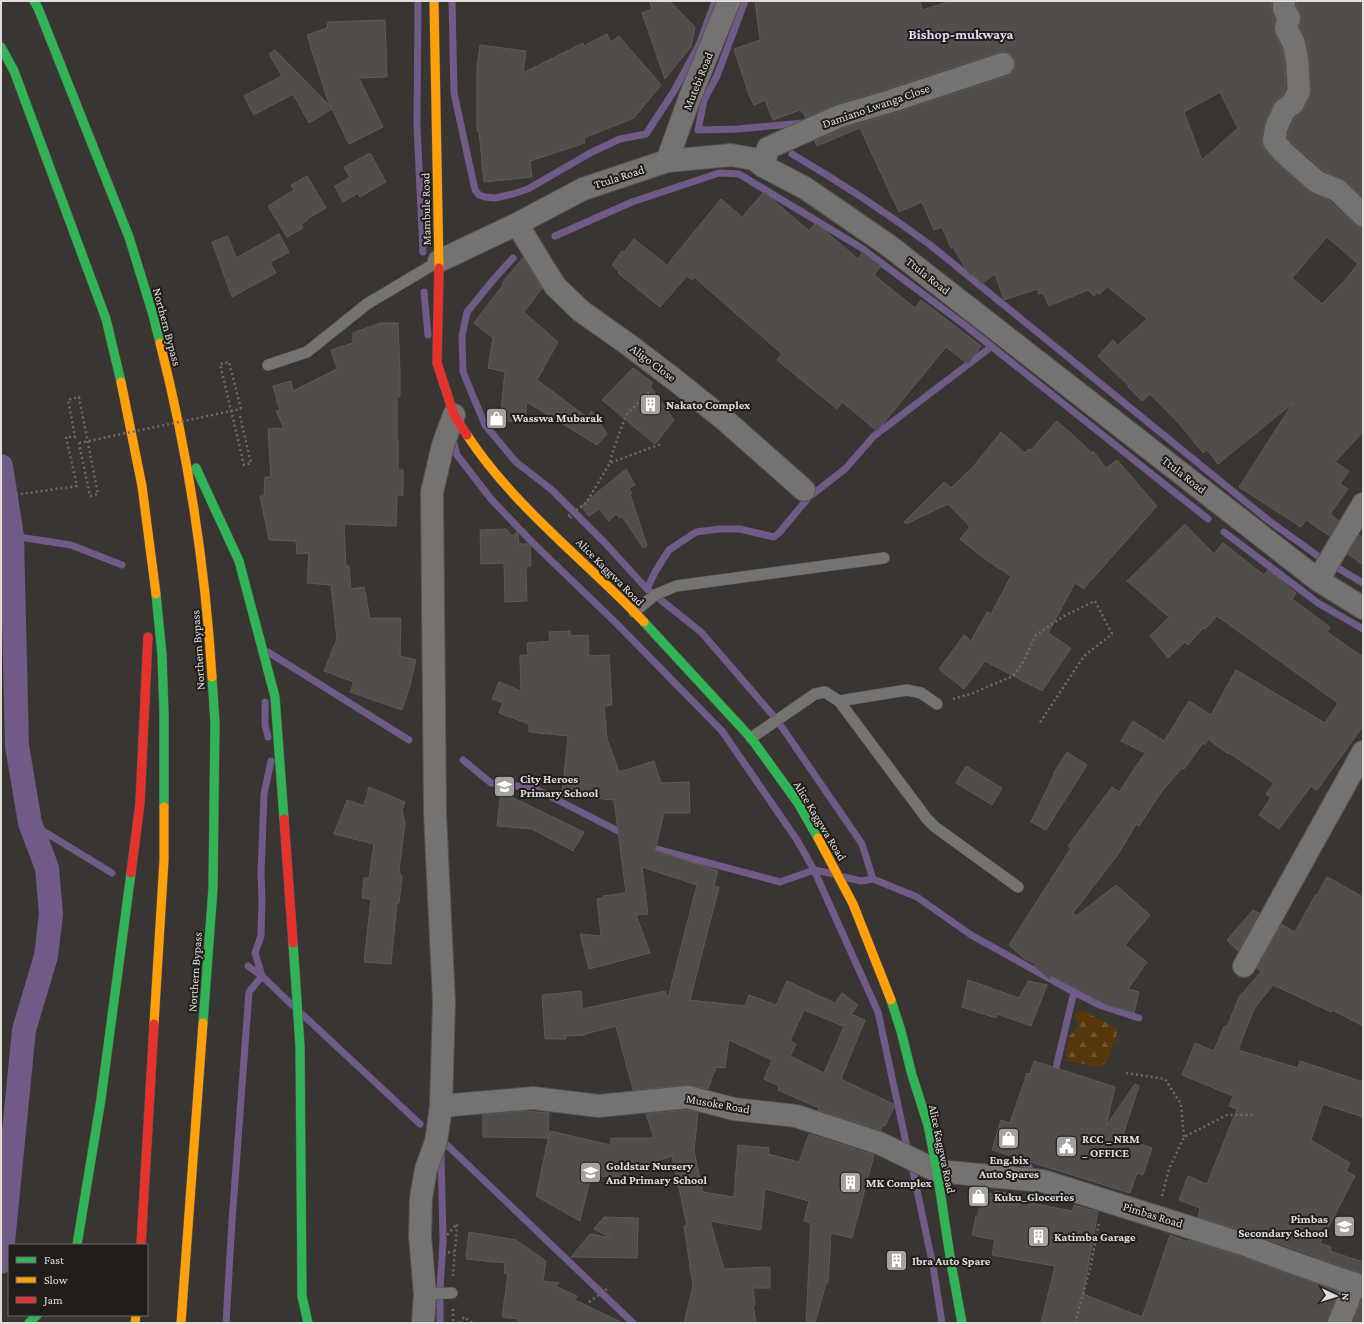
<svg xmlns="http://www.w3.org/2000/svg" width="1364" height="1324" viewBox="0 0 1364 1324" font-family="'Crimson Pro',serif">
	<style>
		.forest { fill: url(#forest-firs) }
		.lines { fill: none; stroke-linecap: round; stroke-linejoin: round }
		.stream { stroke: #705b88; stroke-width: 7 }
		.canal { stroke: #705b88; stroke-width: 24 }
		.building { fill: #504d4a; stroke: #5d5b58; fill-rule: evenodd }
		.lane-casing { stroke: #565350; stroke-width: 12 }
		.street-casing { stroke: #565350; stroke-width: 24 }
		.fast-casing { stroke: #565350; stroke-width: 10 }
		.slow-casing { stroke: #565350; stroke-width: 10 }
		.jam-casing { stroke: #565350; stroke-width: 10 }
		.path { stroke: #6e6c69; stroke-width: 2.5; stroke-dasharray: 2 3; stroke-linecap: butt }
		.lane { stroke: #757371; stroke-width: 11 }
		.street { stroke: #757371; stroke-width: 22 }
		.fast { stroke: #30b455; stroke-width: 9 }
		.slow { stroke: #ff9f0a; stroke-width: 9 }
		.jam { stroke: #e5322d; stroke-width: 9 }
		.path-bridge { stroke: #6e6c69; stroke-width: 2.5; stroke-dasharray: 2 3; stroke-linecap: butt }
		.labels { text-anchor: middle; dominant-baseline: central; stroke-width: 4; stroke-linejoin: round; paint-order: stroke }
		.street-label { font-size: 12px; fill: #e0dcd8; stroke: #201d1b }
		.poi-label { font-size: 12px; font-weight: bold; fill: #e0dcd8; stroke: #201d1b; text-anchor: start }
		.quarter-label { font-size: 14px; font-weight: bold; fill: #e4d8f5; stroke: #201d1b }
	</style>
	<defs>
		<pattern id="forest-firs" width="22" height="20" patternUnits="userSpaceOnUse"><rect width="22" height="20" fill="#57380b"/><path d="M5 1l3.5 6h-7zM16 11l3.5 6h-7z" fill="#6f542e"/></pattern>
	</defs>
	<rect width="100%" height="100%" fill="#383532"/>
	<path class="forest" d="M1082,1010L1118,1029L1116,1036L1118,1038L1117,1042L1113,1041C1111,1052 1110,1061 1100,1067L1065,1061L1069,1037L1079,1024L1074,1014Z"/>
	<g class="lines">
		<g class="stream">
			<polyline points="418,1 417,127 423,252"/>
			<polyline points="452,1 454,93 475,190 479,195 485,197 495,198 513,194 528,189 592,152 620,139 646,134 674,91 699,45 715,1"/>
			<polyline points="745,1 717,76 704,100 698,130 738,129 804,123"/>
			<path d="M792,154C840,182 885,212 929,244L1268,520L1318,556L1363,583"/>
			<polyline points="555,236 632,202 719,173 739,174 860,247 966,326 1208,519"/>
			<polyline points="513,258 494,279 467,312 462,336 463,372 485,425 516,462 552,490 605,543 647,589 701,632 777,720 862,844 873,879"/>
			<polyline points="424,292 428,335"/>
			<polyline points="452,437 457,455 491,499 532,542 616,623 722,731 797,840 814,870 878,1012 908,1152"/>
			<polyline points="1224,532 1318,603 1363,629"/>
			<polyline points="12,536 71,545 122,565"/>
			<polyline points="647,589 655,572 669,550 696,532 719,529 740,529 774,537 779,533 809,497 845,469 874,436 991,347"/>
			<polyline points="268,652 409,740"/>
			<polyline points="265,702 265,725 268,737"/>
			<polyline points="463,760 491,783 534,788 626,835"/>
			<polyline points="30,823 112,873"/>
			<polyline points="648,845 656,849 780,882 814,870 834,874"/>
			<polyline points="844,877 861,881 873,879 917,897 971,935 1070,990 1099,1005 1139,1018"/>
			<polyline points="248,966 262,976 292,1005"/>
			<polyline points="303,1015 420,1124"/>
			<polyline points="1054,1076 1074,992"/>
			<polyline points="445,1143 633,1323"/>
			<polyline points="1028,1151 1023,1163 1029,1167"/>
			<polyline points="911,1162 933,1266 942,1323"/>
			<polyline points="226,1323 232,1221 249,992 262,976 255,953 261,936 262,899 261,874 264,794 271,761"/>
			<polyline points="440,1323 440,1289 443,1241 441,1153"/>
		</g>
		<polyline class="canal" points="1,466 12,536 17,746 30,823 47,868 51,914 46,956 24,1030 1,1262"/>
	</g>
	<g class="building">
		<polygon points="650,1 670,1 695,27 691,47 665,79 642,13 652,9"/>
		<path d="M755,1H920L922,10L951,1H1272V9L1276,19L1274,25L1275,33L1282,48L1285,62L1286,88L1283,95L1273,105L1265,123L1262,139V145L1275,161L1309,191L1330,201L1354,224L1360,227H1363V432L1335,462L1349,471L1340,484L1348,489L1330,514L1339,521L1330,536L1306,520L1301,527L1239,487L1293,403L1218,464L1207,450L1203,453L1182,427L1150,394L1142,401L1128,387L1129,386L1098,356L1113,340L1118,345L1147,319L1107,286L1100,294L1097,292L1094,296L1088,290L1049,306L1043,293L1039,294L1037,289L1004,300L995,274L981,284L974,274L970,276L953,247L951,248L942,227L934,230L922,202L899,212L860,128L817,146L815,141L844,128L895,113L1007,76L1012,73L1015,67V60L1012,55L1006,52H999L887,89L836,104L806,118L803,112H801L800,110L773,120L765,100L754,105L749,95L734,49L760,40ZM1220,92L1238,128L1202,160L1184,112ZM1327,237L1358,264L1346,279L1322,304L1292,278Z"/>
		<polygon points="1296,1 1363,1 1363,198 1345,181 1324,171 1292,143 1287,137 1288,132 1294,118 1304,109 1310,97 1311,91 1309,58 1306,41 1299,27 1301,16 1296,6"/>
		<polygon points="385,20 387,77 359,78 383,127 349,144 332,109 309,123 293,94 254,115 244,96 282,76 269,54 275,50 332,108 328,101 307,35 327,28 328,22"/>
		<polygon points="607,34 611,42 619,36 661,85 634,118 584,138 585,143 530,161 532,177 484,182 479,131 477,131 477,67 480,45 526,51 523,73 583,43 584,46"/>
		<polygon points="370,153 386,182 360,197 358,193 343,202 335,186 350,177 344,167"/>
		<polygon points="307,176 326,208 307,219 308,220 301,224 303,228 287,237 268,206 294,190 291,185"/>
		<polygon points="764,192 809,231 816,223 858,259 863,252 881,266 874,275 915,308 921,300 981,346 968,364 946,347 877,431 842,402 837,409 777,360 782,354 694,277 692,280 687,276 660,307 618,273 619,272 612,265 622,251 624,252 634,239 667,265 721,199 742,217"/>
		<polygon points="279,234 289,252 270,262 276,273 232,297 212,242 228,236 236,258"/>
		<polygon points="523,258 542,288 524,312 558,342 537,380 587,417 592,411 607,434 597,445 527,402 525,423 500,420 505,372 488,368 493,338 474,323 503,285 502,283"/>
		<polygon points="380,323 398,323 400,373 400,397 397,396 397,441 398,441 398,470 403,470 403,495 397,495 396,526 344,524 346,566 349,566 351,589 364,587 370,618 401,618 400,656 416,660 410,685 402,710 350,692 354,682 324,671 337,639 331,585 307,583 309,553 297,554 296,541 269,540 260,496 264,496 265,477 271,477 268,429 284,428 276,411 280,410 276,399 277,399 273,386 291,381 293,391 337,369 331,350 353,343 353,333"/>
		<polygon points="633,368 653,383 650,386 674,420 655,444 602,400"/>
		<polygon points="1057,421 1084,445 1091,453 1093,451 1106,468 1117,460 1157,506 1095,576 1089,582 1084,589 1075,583 1048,633 1071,648 1042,691 985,661 964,689 939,669 964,635 971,641 987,612 991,614 1011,576 986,560 960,539 970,527 948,504 906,524 904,522 944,482 951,488 973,467 1001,432 1025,453 1029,449 1031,450"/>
		<polygon points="626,469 635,485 629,489 632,493 630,494 647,546 643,548 622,516 620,518 616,514 609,521 599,509 589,516 581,506"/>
		<polygon points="1185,524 1214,554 1223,543 1264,575 1268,570 1296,593 1292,599 1330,627 1327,632 1363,657 1363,726 1317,790 1311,786 1279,829 1259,815 1271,798 1266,794 1274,783 1229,753 1228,754 1208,739 1205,745 1203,743 1184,769 1182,768 1162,791 1139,826 1136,824 1119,853 1073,913 1076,916 1116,885 1150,915 1125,945 1147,962 1128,989 1139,992 1134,1013 1109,1006 1051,976 1050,980 1035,967 1036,964 1025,959 1009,945 1071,848 1068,846 1112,787 1119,792 1145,753 1121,741 1133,721 1164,741 1189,701 1211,715 1236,670 1325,723 1338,703 1217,616 1205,629 1203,628 1188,645 1185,642 1168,658 1150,636 1169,617 1127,581"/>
		<polygon points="506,529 512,536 518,532 519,544 530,544 531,566 526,566 527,601 505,602 504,563 481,564 480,530"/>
		<polygon points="1359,535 1363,538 1363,565 1348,554"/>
		<path d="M570,631V636L588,635L589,656L609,655L612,705L604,706L607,739L619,772L654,761L661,783L689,782L690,813H664L655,850L718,871L714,886L719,887L690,1000L745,1006L749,995L776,1005L787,981L835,1003L842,993L858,1005L851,1014L865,1020L841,1079L895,1105L885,1126L882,1125L881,1130L818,1110L819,1108L778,1090L779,1086L764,1079L772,1060L729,1040L725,1068L716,1067L708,1089L687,1085L633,1090L616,1026L585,1034V1035L566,1036V1039H545L542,995L581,991L582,1009L665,991L668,998L697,885L642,867L648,914L636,915L650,953L589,969L580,934L601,936L597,899L603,898V896L626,893L614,800L562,795L568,736L529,732V724L499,713L503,703L492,699L499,682L521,691L520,655H528L527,643L550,641L549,632ZM804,1010L843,1026L846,1022L824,1073L790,1056L796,1044L790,1041Z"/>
		<polygon points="1067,752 1087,765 1046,830 1031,822 1054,775 1053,774"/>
		<polygon points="966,766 1002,788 992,805 956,783"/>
		<polygon points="369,787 405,802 402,810 405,823 399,871 402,877 399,903 397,903 391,964 364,962 371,899 362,898 364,878 369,878 374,844 334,834 347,800 364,806"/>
		<polygon points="501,792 584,832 573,851 532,829 497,826"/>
		<polygon points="1327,877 1363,897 1363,1026 1332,1010 1331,1012 1273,985 1254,1009 1238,1050 1298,1068 1300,1061 1363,1082 1363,1117 1323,1104 1311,1140 1350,1163 1346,1171 1355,1176 1320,1243 1331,1247 1330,1251 1363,1262 1363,1274 1247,1232 1198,1217 1200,1208 1179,1200 1188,1176 1207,1184 1237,1109 1229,1106 1233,1096 1182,1075 1195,1043 1214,1051 1224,1026 1227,1027 1239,997 1261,972 1257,968 1281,924 1295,932 1316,894 1317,895"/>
		<polygon points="1253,910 1259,913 1238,951 1227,940"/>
		<polygon points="968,980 1019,998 1028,981 1047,985 1031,1026 997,1014 996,1018 962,1007"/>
		<polygon points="1034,1061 1115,1087 1106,1126 1135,1084 1139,1086 1122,1138 1152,1148 1143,1175 1137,1173 1130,1193 992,1150 1001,1120 1010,1123 1027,1073 1030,1074"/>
		<polygon points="687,1110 698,1112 694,1151 703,1192 734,1197 738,1145 769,1148 768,1154 799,1162 809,1134 874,1155 852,1238 831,1233 828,1283 826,1283 815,1323 806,1323 811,1223 804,1221 809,1201 765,1189 761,1230 710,1221 724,1269 770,1267 770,1288 753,1288 755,1305 753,1305 756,1323 684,1323 693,1286 684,1226 687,1225 672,1156 638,1167 628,1167 628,1177 591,1176 580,1221 536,1196 550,1131 611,1145 611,1138 654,1138 646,1114"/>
		<polygon points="525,1111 549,1113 548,1138 483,1137 483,1115"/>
		<polygon points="995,1191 1016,1195 1016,1200 1072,1211 1074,1205 1098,1212 1083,1294 1142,1317 1170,1235 1188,1242 1189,1240 1239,1256 1338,1291 1336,1297 1327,1323 1041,1323 1055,1266 992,1255 995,1240 972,1235 976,1216 978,1216 982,1192 994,1194"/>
		<polygon points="604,1217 638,1218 637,1258 571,1257 590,1234 611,1238 594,1229"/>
		<polygon points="469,1232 516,1240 546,1261 543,1281 559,1283 555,1286 577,1296 575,1300 623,1323 517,1323 518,1319 502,1317 508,1274 504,1273 505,1263 466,1259"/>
		<polygon points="1362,1299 1363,1299 1363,1316 1360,1323 1353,1323"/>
	</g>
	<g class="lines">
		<defs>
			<g id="lane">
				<polyline points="268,365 307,352 367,304 439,261"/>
				<polyline points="634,612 655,595 676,586 884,558"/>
				<polyline points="839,701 907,690 921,693 937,704"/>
				<polyline points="751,738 815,694 825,692 839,701 927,819 935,827 1018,887"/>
				<polyline points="425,1294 452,1293"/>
			</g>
			<g id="street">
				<polyline points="1284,1 1284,9 1289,18 1286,28 1294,44 1297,60 1299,91 1293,103 1284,110 1276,128 1274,141 1283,152 1317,182 1337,190 1363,215"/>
				<polyline points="667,161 690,97 729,1"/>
				<polyline points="763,166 768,148 840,116 891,101 1003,64"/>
				<polyline points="517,224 555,286 581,311 629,345 675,380 726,421 804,490"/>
				<polyline points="439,261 517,224 583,189 667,161 731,155 754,159 763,166 805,188 888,245 1318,580 1363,608"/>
				<polyline points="1318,580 1363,504"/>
				<polyline points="1244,966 1363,752"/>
				<polyline points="441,1106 533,1098 599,1106 688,1097 734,1109 796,1116 879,1143 937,1171 1043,1181 1243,1244 1286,1260 1363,1287"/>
				<polyline points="423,1323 425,1294 420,1236 421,1198 426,1169 436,1142 441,1106 444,1002 435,813 432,492 443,445 454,415"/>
				<polyline points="1339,1323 1348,1301 1353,1283"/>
			</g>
			<g id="fast">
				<polyline points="34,1 38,8 129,237 153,315 160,343"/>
				<polyline points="1,47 14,71 106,319 121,382"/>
				<polyline points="196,468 239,561 275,697 284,819"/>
				<polyline points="156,594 162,655 164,714 164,807"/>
				<polyline points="644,622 751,738 798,803 818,838"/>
				<polyline points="293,943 300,1046 302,1296 308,1323"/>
				<polyline points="891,1000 901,1031 912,1075 928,1125 937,1171 951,1263 962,1323"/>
				<polyline points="203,1023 213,888 215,723 212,677"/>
				<polyline points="77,1245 101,1099 131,873"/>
				<polyline points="29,1323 37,1315"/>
			</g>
			<g id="slow">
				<polyline points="434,1 439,268"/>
				<path d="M160,343C188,453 205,563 212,677"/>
				<polyline points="121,382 142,486 156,594"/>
				<path d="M467,435C514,507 585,560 644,622"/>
				<polyline points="818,838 853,904 891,1000"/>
				<polyline points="154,1024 164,860 164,807"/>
				<polyline points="135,1323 136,1315"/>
				<polyline points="181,1323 203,1023"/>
			</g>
			<g id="jam">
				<polyline points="439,268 437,363 454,415 467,435"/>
				<polyline points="284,819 293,943"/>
				<polyline points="131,873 140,803 148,637"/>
				<polyline points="141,1245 154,1024"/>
			</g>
		</defs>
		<use href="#lane" class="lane-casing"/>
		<use href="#street" class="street-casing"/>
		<use href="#fast" class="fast-casing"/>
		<use href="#slow" class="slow-casing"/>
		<use href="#jam" class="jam-casing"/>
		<g class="path">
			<polyline points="240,416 251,463 244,465 220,364 229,362 241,409"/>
			<polyline points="610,462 614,448 626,415 651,390"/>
			<polyline points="1,497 77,486 66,437 75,437 68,400 79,397 98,494 90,496 79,443"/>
			<polyline points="568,516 586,503 610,463 661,444"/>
			<polyline points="570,518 576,514"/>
			<polyline points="953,699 973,693 1013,676 1022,664 1036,635 1064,616 1095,601 1112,634 1084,656 1039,724"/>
			<polyline points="1126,1073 1165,1079 1181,1104 1184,1137"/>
			<polyline points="1162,1196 1169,1169 1184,1137 1227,1115 1255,1115"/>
			<polyline points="442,1235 448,1234 457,1224 453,1276"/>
			<polyline points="443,1253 454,1252"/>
			<polyline points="589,1302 607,1289"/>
			<polyline points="453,1309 453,1323"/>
			<polyline points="460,1323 464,1317 473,1323"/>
			<polyline points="1075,1323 1090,1269 1099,1223"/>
		</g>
		<use href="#lane" class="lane"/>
		<use href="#street" class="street"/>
		<use href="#fast" class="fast"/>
		<use href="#slow" class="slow"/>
		<use href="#jam" class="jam"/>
		<polyline class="path-bridge" points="79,443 241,409"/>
	</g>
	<defs>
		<symbol id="building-square" viewBox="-11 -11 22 22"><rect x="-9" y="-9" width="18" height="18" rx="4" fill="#a5a29e" stroke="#201d1b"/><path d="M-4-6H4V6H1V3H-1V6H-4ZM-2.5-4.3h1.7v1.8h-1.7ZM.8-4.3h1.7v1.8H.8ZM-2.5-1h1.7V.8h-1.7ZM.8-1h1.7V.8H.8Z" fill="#fff"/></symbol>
		<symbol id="shop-square" viewBox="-11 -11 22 22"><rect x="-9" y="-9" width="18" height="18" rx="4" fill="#a5a29e" stroke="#201d1b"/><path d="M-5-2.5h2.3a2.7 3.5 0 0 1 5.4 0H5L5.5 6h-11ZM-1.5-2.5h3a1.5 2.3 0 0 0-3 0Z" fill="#fff"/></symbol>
		<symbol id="school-square" viewBox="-11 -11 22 22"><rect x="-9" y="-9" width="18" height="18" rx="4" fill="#a5a29e" stroke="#201d1b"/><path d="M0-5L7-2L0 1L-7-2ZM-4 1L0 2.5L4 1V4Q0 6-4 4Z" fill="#fff"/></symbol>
		<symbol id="civic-square" viewBox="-11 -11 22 22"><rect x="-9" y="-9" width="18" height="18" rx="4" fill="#a5a29e" stroke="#201d1b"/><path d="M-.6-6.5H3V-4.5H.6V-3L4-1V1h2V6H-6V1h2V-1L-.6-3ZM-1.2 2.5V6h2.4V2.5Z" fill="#fff"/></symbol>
	</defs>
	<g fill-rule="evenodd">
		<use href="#building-square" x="638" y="392" width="25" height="25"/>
		<use href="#shop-square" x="484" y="406" width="25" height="25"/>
		<use href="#school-square" x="492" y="774" width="25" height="25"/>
		<use href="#shop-square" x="996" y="1126" width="25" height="25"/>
		<use href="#civic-square" x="1054" y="1134" width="25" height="25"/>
		<use href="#school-square" x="578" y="1160" width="25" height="25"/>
		<use href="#building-square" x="838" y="1170" width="25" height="25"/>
		<use href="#shop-square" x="966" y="1184" width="25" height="25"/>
		<use href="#school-square" x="1332" y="1214" width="25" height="25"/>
		<use href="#building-square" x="1026" y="1224" width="25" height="25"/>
		<use href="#building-square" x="884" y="1248" width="25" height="25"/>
	</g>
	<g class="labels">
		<g class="street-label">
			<text transform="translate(698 81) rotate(-68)">Mutebi Road</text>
			<text transform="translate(876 106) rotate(-19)">Damiano Lwanga Close</text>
			<text transform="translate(619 177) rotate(-18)">Ttula Road</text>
			<text transform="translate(426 209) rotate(-91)">Mambule Road</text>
			<text transform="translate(928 276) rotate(38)">Ttula Road</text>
			<text transform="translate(167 327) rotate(75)">Northern Bypass</text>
			<text transform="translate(653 363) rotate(37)">Aligo Close</text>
			<text transform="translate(1184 475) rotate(38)">Ttula Road</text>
			<text transform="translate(610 572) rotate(45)">Alice Kaggwa Road</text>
			<text transform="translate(198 650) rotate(-94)">Northern Bypass</text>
			<text transform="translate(820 821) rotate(59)">Alice Kaggwa Road</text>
			<text transform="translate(195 972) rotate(-86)">Northern Bypass</text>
			<text transform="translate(718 1104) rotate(10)">Musoke Road</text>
			<text transform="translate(942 1149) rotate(78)">Alice Kaggwa Road</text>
			<text transform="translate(1153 1215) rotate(17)">Pimbas Road</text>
		</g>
		<g class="poi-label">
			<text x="666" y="405">Nakato Complex</text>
			<text x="512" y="418">Wasswa Mubarak</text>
			<text x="520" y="779">City Heroes<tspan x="520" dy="14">Primary School</tspan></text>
			<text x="1082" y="1139">RCC _ NRM<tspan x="1082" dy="14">_ OFFICE</tspan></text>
			<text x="1009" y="1160" text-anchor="middle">Eng.bix<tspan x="1009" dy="14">Auto Spares</tspan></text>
			<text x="606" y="1166">Goldstar Nursery<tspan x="606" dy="14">And Primary School</tspan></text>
			<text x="866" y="1183">MK Complex</text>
			<text x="994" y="1197">Kuku_Gloceries</text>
			<text x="1328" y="1219" text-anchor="end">Pimbas<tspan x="1328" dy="14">Secondary School</tspan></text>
			<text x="1054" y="1237">Katimba Garage</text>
			<text x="912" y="1261">Ibra Auto Spare</text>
		</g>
		<g class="quarter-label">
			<text x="961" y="34">Bishop-mukwaya</text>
		</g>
	</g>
	<rect width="1364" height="1324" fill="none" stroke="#e0dcd8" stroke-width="4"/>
	<rect x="8" y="1244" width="140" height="72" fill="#201d1b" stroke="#6d6967"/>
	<rect x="16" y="1257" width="20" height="6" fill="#30b455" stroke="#6d6967"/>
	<text x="44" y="1264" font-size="12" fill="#e0dcd8">Fast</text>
	<rect x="16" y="1277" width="20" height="6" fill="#ff9f0a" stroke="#6d6967"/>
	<text x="44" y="1284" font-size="12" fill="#e0dcd8">Slow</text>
	<rect x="16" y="1297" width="20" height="6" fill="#e5322d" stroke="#6d6967"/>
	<text x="44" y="1304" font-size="12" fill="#e0dcd8">Jam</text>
	<g transform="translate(1336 1296) rotate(94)" stroke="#201d1b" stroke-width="3" paint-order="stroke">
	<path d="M0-3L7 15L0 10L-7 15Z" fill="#e0dcd8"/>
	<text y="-6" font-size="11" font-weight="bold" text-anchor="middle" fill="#e0dcd8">N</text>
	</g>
</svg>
